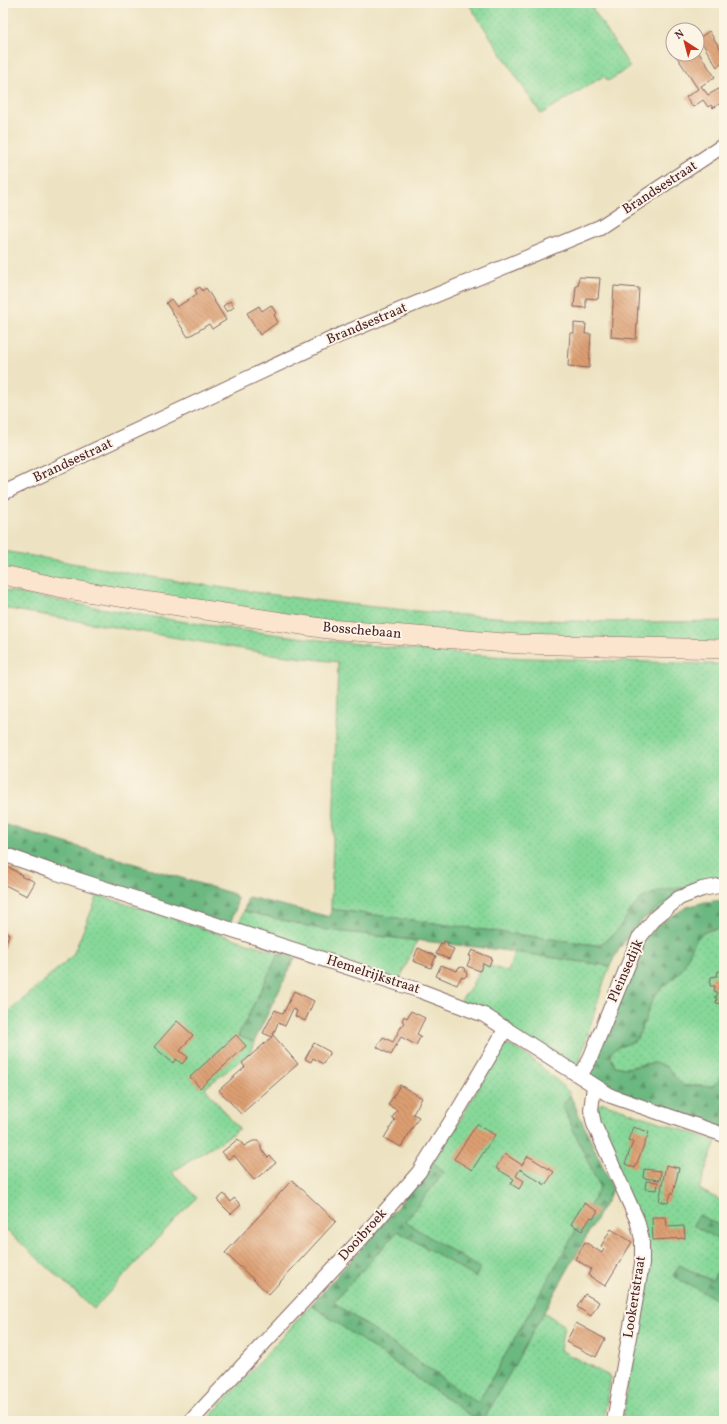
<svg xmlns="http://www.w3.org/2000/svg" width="727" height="1424" viewBox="0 0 727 1424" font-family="Vollkorn,serif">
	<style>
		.grass { fill: url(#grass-dots); stroke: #687c62 }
		.forest { fill: url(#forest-firs); stroke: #5b6c56 }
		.building { fill: url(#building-back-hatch) }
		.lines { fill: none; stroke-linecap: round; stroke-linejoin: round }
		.minor-casing { stroke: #836460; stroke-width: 16 }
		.secondary-casing { stroke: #836460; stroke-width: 20 }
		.minor { stroke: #fff; stroke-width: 14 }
		.secondary { stroke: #fbe5cf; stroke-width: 19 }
		.labels { text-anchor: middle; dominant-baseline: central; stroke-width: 4; stroke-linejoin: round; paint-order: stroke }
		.street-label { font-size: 14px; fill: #4a1f2b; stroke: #fcf5e5 }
	</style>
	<defs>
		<pattern id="grass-dots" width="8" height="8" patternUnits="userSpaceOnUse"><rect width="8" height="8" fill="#86d899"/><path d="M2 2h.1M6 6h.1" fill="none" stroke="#75b984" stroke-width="1.8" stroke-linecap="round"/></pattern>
		<pattern id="forest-firs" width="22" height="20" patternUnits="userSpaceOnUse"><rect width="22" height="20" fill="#6cb881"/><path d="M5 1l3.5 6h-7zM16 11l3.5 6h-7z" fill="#5b956a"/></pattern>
		<pattern id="building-back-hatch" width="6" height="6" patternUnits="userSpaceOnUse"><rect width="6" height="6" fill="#dd9f72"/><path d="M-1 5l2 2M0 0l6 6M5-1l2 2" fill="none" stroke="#b5815e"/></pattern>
	</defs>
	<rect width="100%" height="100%" fill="#fcf5e5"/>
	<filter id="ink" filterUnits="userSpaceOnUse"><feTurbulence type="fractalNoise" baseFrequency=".025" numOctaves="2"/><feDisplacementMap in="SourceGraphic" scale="8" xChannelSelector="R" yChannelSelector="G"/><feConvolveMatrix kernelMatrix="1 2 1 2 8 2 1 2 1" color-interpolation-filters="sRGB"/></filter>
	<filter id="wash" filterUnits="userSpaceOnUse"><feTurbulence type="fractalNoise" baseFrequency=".012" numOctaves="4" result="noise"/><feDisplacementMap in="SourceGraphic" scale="16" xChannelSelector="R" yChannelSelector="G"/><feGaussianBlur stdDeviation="0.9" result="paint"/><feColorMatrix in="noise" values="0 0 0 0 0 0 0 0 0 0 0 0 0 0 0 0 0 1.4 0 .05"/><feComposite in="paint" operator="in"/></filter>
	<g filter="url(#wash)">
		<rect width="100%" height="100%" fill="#ede3c2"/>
		<g class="grass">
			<polygon points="468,3 589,3 630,67 608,81 604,76 541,114"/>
			<path d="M3,551C65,561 127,574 190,583C309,601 429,615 549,620C607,623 666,622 724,621V645L374,629L3,573Z"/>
			<path d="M3,590C164,622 327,644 491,656C534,659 578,659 622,661C656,662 690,664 724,664V885L708,888L616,931L603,944L595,945L331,909L338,662L271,654L3,608Z"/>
			<polygon points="98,895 279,953 238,1036 254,1042 250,1053 205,1088 239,1129 219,1143 172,1172 197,1198 180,1214 94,1309 3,1227 3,1017 73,955"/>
			<polygon points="244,911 320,929 417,941 399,981 238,928"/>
			<path d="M720,928L724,929V1069C714,1097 706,1082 684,1086L680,1084L666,1067L645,1064L626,1068L615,1066C602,1044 625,1048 634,1041C639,1038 640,1030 643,1025C647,1014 650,1001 658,991C664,983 674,979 680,970C686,961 689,945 697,937C703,932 712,930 720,928Z"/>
			<polygon points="514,952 610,966 604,981 576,1073 459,1002 470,989 483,963 508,972"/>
			<path d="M503,1045C520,1044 557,1080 569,1092L570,1095L562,1105L600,1188L478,1403L337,1305L334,1301L398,1231L475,1276L481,1270L405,1222L444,1172L433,1162L456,1127Z"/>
			<polygon points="603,1103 716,1141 699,1189 724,1202 724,1228 699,1215 693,1225 724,1243 724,1260 713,1281 679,1265 718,1300 724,1288 724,1410 720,1421 651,1421 623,1416 647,1249 596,1119 597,1106"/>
			<polygon points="311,1305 479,1421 206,1421"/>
			<polygon points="543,1312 564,1325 560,1350 611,1377 603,1421 483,1421"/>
		</g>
		<g class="forest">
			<polygon points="3,824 234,894 237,898 236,908 229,926 3,853"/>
			<path d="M700,886C687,893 672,899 659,907C637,922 621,943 610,966L501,950L320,929L244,911L248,897L330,917L331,909L595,945C615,942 624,916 638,902C653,888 681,888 700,886Z"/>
			<path d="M724,900V929C691,924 693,957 678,974C670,982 660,987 654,997C647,1010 645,1025 637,1037C630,1049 601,1043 615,1066C619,1067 624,1068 628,1068C639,1067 653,1059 665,1066C673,1071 676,1081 684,1086C706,1082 714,1097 724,1069V1131L584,1081L634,948L662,922L687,907L705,902Z"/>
			<polygon points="279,953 295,958 254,1042 238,1036"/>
			<path d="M570,1095L613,1189L483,1421H479L311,1305C353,1258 395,1212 433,1162L444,1172L405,1222L481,1269L475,1277L398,1231L334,1301L337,1305L478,1403L600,1188L562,1105Z"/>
			<polygon points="699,1215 724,1228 724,1243 693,1225"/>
			<polygon points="724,1260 724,1288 718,1300 673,1276 679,1265 712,1281"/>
		</g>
		<g id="blocks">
			<g class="building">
				<polygon points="709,31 724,54 724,62 717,67 699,38"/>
				<polygon points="697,50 715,77 701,86 708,95 724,86 724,101 713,108 711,105 708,107 703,100 693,107 686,97 698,89 675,54 697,54"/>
				<polygon points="579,277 600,278 598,299 586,298 586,308 574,307 576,286 578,286"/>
				<polygon points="614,286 639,288 636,339 611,337"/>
				<polygon points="200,287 202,291 206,288 226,320 212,329 209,324 188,337 166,303 171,299 177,307 197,294 195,290"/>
				<polygon points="230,301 234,307 227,312 223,306"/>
				<polygon points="271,305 276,313 274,315 278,322 260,335 247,313 259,306 262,311"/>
				<polygon points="574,323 586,324 585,334 591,334 589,368 568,366 570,333 574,333"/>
				<polygon points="3,864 22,875 21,876 26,879 27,878 35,882 27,896 3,884"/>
				<polygon points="3,931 9,934 3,951"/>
				<polygon points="444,941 449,943 447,946 454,949 449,959 436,954 441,943 443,944"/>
				<polygon points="418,948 436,956 431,968 413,961"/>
				<polygon points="472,950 492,958 489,966 483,963 480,971 467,966 471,956 469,956"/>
				<polygon points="441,965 457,971 458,968 462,967 465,968 467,975 464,978 461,977 457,985 436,976"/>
				<polygon points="718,971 724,972 724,1004 716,1003 717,998 715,998 714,997 717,996 717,992 714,991 715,986 710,986 711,977 717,976"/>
				<polygon points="294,991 314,1001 305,1021 295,1016 297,1011 293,1009 285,1026 278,1023 273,1035 298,1064 241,1114 219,1090 245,1067 242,1063 272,1037 263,1033 275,1010 283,1014"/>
				<polygon points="411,1011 425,1018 417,1034 421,1036 416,1045 401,1037 391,1055 377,1047 383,1037 393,1042 402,1025 403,1025 405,1023 402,1021 404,1016 407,1018"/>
				<polygon points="177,1021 193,1035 180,1051 188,1057 182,1064 176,1059 173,1063 154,1047"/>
				<polygon points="236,1035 246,1046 200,1088 190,1077"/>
				<polygon points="314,1043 330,1052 323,1064 313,1058 311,1062 305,1059"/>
				<polygon points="400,1085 422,1098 413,1114 419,1117 401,1147 384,1138 395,1120 392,1118 397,1110 388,1105"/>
				<polygon points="477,1124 495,1135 472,1170 454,1159"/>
				<polygon points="633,1127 649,1132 635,1168 625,1164 633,1142 628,1140"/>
				<polygon points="238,1139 244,1146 253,1141 258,1141 261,1145 261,1149 265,1154 268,1158 270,1156 276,1163 254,1180 234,1155 228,1159 222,1152"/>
				<polygon points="505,1154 522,1165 528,1156 554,1172 545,1185 520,1169 516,1176 524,1181 519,1189 511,1184 514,1179 496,1168"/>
				<polygon points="666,1165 679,1168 673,1193 671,1193 668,1203 659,1201"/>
				<polygon points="644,1169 661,1171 660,1180 643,1178"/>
				<polygon points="292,1180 336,1221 269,1294 225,1253"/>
				<polygon points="646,1181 658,1182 657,1190 645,1189"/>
				<polygon points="224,1194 231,1202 234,1198 241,1205 231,1214 217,1200"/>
				<polygon points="584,1203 598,1211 593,1218 591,1217 582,1231 571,1224"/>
				<polygon points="652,1217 666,1217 667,1227 684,1226 685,1238 653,1240"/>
				<polygon points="611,1229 632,1242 605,1286 588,1275 591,1269 575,1259 585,1242 602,1253 604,1249 601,1246"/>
				<polygon points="585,1294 599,1302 591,1316 577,1307"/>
				<polygon points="576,1323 605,1339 596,1357 566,1342"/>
			</g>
		</g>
	</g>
	<g filter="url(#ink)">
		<use href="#blocks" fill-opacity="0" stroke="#836460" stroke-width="1"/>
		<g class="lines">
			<defs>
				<g id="minor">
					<polyline points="3,493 340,335 600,227 724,145"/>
					<polyline points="3,854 54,872 421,991 484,1015 611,1096 724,1135"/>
					<polyline points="580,1076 589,1061 639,938 656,917 679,898 702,889 724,885"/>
					<polyline points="594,1086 591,1110 594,1124 637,1220 642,1239 642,1264 614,1421"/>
					<polyline points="191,1421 361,1239 419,1172 460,1107 506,1028"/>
				</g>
				<polyline id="secondary" points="3,575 67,589 328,629 519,644 724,649"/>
			</defs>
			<use href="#minor" class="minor-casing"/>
			<use href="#secondary" class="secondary-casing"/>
			<use href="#minor" class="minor"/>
			<use href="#secondary" class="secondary"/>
		</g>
	</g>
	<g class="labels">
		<g class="street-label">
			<text transform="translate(660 188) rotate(-33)">Brandsestraat</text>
			<text transform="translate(367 324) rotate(-23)">Brandsestraat</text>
			<text transform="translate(73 461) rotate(-25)">Brandsestraat</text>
			<text transform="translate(362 631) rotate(5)">Bosschebaan</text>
			<text transform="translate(626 971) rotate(-66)">Pleinsedijk</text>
			<text transform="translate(373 975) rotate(18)">Hemelrijkstraat</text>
			<text transform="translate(363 1235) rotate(-48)">Dooibroek</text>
			<text transform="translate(635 1297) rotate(-81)">Lookertstraat</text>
		</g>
	</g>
	<rect width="727" height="1424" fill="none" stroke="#fcf5e5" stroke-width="16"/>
	<g transform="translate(685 42) rotate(324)"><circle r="19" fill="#fcf5e5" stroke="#b59f9b"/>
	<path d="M0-3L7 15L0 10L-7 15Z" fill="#c8321e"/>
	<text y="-6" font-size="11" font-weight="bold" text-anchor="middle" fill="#4a1f2b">N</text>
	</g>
</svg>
